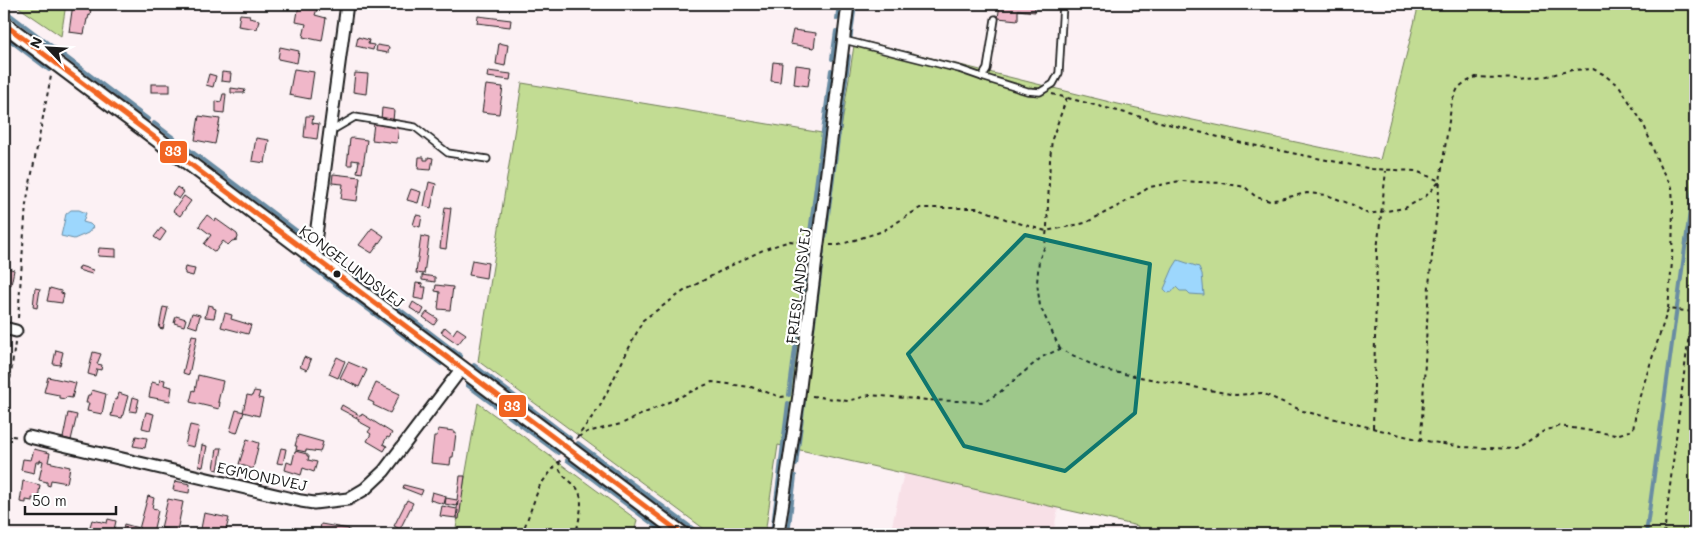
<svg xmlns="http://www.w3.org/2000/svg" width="1699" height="538" viewBox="0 0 1699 538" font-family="Mali,sans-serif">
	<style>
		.built { fill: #f8e0e7 }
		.green { fill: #c2dc93; stroke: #6f7c58 }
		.water { fill: #9dd7fd; stroke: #698ca3 }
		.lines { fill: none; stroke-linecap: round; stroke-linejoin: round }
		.stream { stroke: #698ca3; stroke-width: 4 }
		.building { fill: #f0b7c9; stroke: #1c1c1c }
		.service-casing { stroke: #1c1c1c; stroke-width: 9 }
		.minor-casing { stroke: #1c1c1c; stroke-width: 15 }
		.tertiary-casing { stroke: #1c1c1c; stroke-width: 18 }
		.path { stroke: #1c1c1c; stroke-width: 2; stroke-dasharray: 4 4; stroke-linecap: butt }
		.service { stroke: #fff; stroke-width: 5.5 }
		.minor { stroke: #fff; stroke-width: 11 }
		.tertiary { stroke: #fff; stroke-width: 14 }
		.bus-1-casing { stroke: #fff; stroke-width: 9 }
		.bus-1 { stroke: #f26522; stroke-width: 5 }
		.marked { fill: #0f766e; fill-opacity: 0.2; stroke: #0f766e; stroke-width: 4; stroke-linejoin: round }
		.bus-dot { fill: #1c1c1c; stroke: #fff; stroke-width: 2 }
		.labels { text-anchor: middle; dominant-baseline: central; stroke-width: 4.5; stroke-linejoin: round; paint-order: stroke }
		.street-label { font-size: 15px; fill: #1c1c1c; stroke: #fff }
		.line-badge { stroke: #fff; stroke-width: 2 }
		.badge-label { font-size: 14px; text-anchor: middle; font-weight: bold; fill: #fff }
	</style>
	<rect width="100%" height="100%" fill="#fcf1f4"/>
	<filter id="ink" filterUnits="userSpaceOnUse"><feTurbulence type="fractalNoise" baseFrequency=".02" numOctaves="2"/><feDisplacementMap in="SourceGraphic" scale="10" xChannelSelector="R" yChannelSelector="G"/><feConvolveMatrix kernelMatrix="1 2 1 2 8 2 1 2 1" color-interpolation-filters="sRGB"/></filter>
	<g filter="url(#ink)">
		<polygon class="built" points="904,473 1058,508 1053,534 890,534"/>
		<g class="green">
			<polygon points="14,4 66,4 61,36"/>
			<polygon points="1419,4 1695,4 1695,534 1137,534 1138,526 778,445 765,534 711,534 478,361 522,83 840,136 855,39 1118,104 1380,160"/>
			<polygon points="478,403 637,520 634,534 455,534"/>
		</g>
		<g class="water">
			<polygon points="71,210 79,210 86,213 83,222 90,224 93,227 88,233 74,239 61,236 66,214"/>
			<polygon points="1178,260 1199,267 1202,274 1204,295 1190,294 1187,291 1180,291 1176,287 1172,292 1168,293 1164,289 1173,268"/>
		</g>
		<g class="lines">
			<g class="stream">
				<polyline points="4,10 148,119"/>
				<polyline points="837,19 839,4"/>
				<polyline points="4,36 49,70"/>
				<polyline points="850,41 855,4"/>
				<polyline points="832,59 836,31"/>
				<polyline points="154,123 305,237"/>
				<polyline points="825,238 849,56"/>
				<polyline points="322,250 461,356"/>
				<polyline points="302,260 441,364"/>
				<polyline points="813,330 823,251"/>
				<polyline points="474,365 570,438"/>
				<polyline points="467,385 558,453"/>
				<polyline points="789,395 831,70"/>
				<polyline points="578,443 700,534"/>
				<polyline points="567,460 666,534"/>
				<polyline points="796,465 804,401"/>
				<polyline points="772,534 788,403"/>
				<polyline points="788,534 795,476"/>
				<polyline points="1646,534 1695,175"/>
			</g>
		</g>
		<g class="building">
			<polygon points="73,4 80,4 85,6 85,7 91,8 90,16 89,15 88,19 87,19 84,34 69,32"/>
			<polygon points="1000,4 1035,4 1035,12 1018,10 1018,20 998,18"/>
			<polygon points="299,5 317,9 315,15 326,18 322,41 303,37 306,24 296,22"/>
			<polygon points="240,14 250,15 249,18 259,20 257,29 238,26"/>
			<polygon points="478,16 511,20 510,27 477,23"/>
			<polygon points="793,30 816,33 814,48 790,44"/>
			<polygon points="358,37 369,40 368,44 374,45 373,50 356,46"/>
			<polygon points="499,43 508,45 505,66 496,64"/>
			<polygon points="377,45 389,47 388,53 376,51"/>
			<polygon points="280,47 299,51 297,63 278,59"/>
			<polygon points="773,62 782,63 780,82 771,81"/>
			<polygon points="796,65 811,67 808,86 794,84"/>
			<polygon points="294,69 314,72 310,99 289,95"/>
			<polygon points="488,71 511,74 510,80 487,77"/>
			<polygon points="222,72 231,73 230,82 221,81"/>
			<polygon points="355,73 368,74 366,94 353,92"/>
			<polygon points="209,74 216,76 213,87 206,85"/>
			<rect x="151" y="84" width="19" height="8"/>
			<polygon points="486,85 503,87 499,114 482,112"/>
			<polygon points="231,88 245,90 244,93 231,93"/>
			<polygon points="223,94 226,94 224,113 216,112 216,101 221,102"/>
			<polygon points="382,108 394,110 393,121 381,120"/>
			<polygon points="199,116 220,119 215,144 195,140"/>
			<polygon points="306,116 313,116 312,123 319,124 317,139 304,137"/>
			<polygon points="374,123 399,126 397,143 372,140"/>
			<polygon points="256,138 269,140 265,163 252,161"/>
			<polygon points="352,138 367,140 362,173 357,172 359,161 352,160 352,165 347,165 350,139"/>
			<polygon points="419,157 424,157 424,160 428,160 428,157 433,158 431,170 418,169"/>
			<polygon points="333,174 360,177 357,201 341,199 343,184 332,183"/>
			<polygon points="429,182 436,184 431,208 424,206"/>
			<polygon points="177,187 184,192 179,199 172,194"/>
			<polygon points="411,189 421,192 418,203 407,200"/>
			<polygon points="184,196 191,201 180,216 173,211"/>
			<polygon points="445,207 451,208 446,249 440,248"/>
			<polygon points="207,215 215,221 216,219 237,234 238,237 237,240 232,241 228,245 223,241 215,252 204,244 211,235 199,226"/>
			<polygon points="416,215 422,216 420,227 413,225"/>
			<polygon points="161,228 166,232 160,241 154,237"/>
			<polygon points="372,228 384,236 372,253 359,245"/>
			<polygon points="421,236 429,238 424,274 416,273"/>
			<polygon points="99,248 116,249 116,257 98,256"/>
			<polygon points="472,260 488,263 486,278 469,275"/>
			<polygon points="80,266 93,270 92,274 78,270"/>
			<polygon points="4,267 14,270 11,285 4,283"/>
			<polygon points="185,267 195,269 193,276 185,274 185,272 184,271"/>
			<polygon points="422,275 435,277 435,282 422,280"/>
			<polygon points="416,283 423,284 422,287 426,287 424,300 414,298"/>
			<polygon points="436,285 453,287 450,310 438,309 440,292 435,291"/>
			<polygon points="35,288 40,289 37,308 33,307"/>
			<polygon points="50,288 61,291 61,293 64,294 62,303 47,301"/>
			<polygon points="413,302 424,309 421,315 410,308"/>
			<polygon points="208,305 213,306 213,308 216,309 214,318 205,317"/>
			<polygon points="163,307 168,308 163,329 159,328"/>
			<polygon points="427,312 438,319 434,325 423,317"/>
			<polygon points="192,313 200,315 197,328 188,325"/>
			<polygon points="225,313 232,315 231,319 251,325 248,334 221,327"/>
			<polygon points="176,316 186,319 184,326 174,323"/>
			<polygon points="445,327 453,334 457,328 466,334 458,344 441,332"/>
			<polygon points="192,335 197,336 189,375 183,373"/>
			<polygon points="56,350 63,352 60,365 53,364"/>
			<polygon points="93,352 101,354 97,364 102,365 101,370 97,369 95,376 88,374"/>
			<polygon points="304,357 311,360 307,370 300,367"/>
			<polygon points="337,357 345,361 338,378 329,374"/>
			<polygon points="348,362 367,370 359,387 340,378"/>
			<polygon points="198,375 223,381 218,402 220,402 219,409 190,402 193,390 195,391"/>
			<polygon points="48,377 76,383 72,398 66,397 65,399 59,398 59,395 44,392"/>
			<polygon points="160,379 165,380 164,385 172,387 170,401 149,397 152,382 159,384"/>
			<polygon points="376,383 400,394 390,413 373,405 374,403 368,400"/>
			<polygon points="92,390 106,394 102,414 87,411 89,403 86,403 88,395 90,395"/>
			<polygon points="254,391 260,392 258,398 263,399 259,416 243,412 247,395 252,396"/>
			<polygon points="119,393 128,396 122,418 111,416 115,399 117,400"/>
			<polygon points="133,397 139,399 136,412 130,411"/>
			<polygon points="342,405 361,416 362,414 392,433 389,438 387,437 383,444 387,446 384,451 367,441 371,434 368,432 371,428 358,421 359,419 340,409"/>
			<polygon points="236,410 244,412 237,433 230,431"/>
			<polygon points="146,412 154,414 150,430 142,428"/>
			<polygon points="68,413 77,415 71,440 63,438"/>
			<polygon points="190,425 199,427 194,447 185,445"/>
			<polygon points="438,429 454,431 454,433 456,433 453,457 451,457 450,465 431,463 434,436 437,436"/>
			<polygon points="298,435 323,442 320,452 306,450 306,452 296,450 297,446 295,446"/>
			<polygon points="136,436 147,438 145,448 133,446"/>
			<polygon points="247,439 259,443 253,469 239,464"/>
			<polygon points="202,445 207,446 203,467 199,466"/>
			<polygon points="217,448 222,448 218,470 214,469"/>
			<polygon points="281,448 286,449 283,464 277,463"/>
			<polygon points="34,449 50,453 48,462 70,467 67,483 51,480 50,486 47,485 47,482 39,480 43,461 40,460 40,462 36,462 34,473 21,470 23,459 31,460"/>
			<polygon points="295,451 307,454 307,456 309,456 308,460 317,462 314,472 303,468 301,475 285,470 287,462 292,464"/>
			<polygon points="460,476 465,476 459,519 457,519 458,510 457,510 456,518 440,516 442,506 457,509 458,501 456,506 445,504 446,498 457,500"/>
			<polygon points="23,481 40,485 38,499 32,498 32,501 26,500 26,503 20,502"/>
			<polygon points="175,481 190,484 189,493 173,490"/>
			<polygon points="404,485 423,490 421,495 403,488"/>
			<polygon points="432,492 446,496 444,504 430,500"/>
			<polygon points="148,496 154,498 152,508 157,509 158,511 153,532 139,529"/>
			<polygon points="168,499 183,502 177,531 161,528"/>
			<polygon points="407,500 413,503 400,529 394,526"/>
			<polygon points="204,513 229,518 225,534 200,534"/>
			<polygon points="108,519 116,521 113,534 99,534 100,532 89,530 92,520 107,523"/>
			<polygon points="124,524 138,528 137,534 122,534"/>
			<polygon points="321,524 349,529 348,534 319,534"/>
		</g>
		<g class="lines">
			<defs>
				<g id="service">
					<polyline points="995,19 987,69 982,77 1027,91 1040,92 1053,84 1059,73 1063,4"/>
					<polyline points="844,40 959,69 982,77"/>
					<polyline points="331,131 355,117 415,127 448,153 487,159"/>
				</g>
				<g id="minor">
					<polyline points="313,257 347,4"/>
					<polyline points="4,328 16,331"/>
					<polyline points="29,437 301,501 314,503 348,499 365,489 384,471 462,368"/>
					<polyline points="778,534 799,395 848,4"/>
				</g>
				<polyline id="tertiary" points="4,24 682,534"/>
			</defs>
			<use href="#service" class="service-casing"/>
			<use href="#minor" class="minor-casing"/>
			<use href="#tertiary" class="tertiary-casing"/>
			<g class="path">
				<polyline points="1052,94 1242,143 1372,169 1416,171 1440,181 1429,285 1421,439"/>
				<polyline points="830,245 839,245 883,231 920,208 979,208 1008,220 1046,231 1085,223 1120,205 1150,187 1180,181 1222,183 1245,187 1256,197 1270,201 1307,193 1327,195 1353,205 1368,214 1405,208 1425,197 1440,181 1452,101 1458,88 1464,83 1476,77 1519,79 1547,76 1572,70 1593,69 1603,74 1620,87 1644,125 1660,167 1672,187 1673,206 1672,262 1668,309"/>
				<polyline points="18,318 26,204 51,76"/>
				<polyline points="1060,349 1040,306 1037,283 1039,260 1045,246 1047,227 1050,160 1052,139 1067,97"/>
				<polyline points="812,396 848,401 870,395 927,400 984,402 1000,392 1042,357 1060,349 1103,370 1236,395 1262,393 1303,411 1421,440 1461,447 1516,449 1544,431 1560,426 1616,435 1633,430 1637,405 1668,309 1695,312"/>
				<polyline points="4,426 15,343"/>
				<polyline points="1373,428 1377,250 1386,171"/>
				<polyline points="4,435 19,437"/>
				<polyline points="578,437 587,432 621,424 712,382 751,387 781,397 787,396"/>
				<polyline points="576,439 600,406 643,320 684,291 728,267 765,249 790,241 805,243"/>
				<path d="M560,461C555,478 577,480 580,495C583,507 578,523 576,534"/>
				<polyline points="522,534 540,485 561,459"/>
				<polyline points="1664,534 1695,286"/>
			</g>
			<use href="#service" class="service"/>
			<use href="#minor" class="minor"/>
			<use href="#tertiary" class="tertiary"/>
			<defs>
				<polyline id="bus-1" points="4,24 682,534"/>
			</defs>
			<use href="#bus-1" class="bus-1-casing"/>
			<use href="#bus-1" class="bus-1"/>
		</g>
	</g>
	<path class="marked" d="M1025,235L1150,264L1135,413L1065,471L964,446L908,354Z"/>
	<circle class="bus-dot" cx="337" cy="274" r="4.5"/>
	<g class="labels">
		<g class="street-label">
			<text transform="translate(352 266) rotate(37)">KONGELUNDSVEJ</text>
			<text transform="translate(798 286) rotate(-83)">FRIESLANDSVEJ</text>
			<text transform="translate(262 476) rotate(12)">EGMONDVEJ</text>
		</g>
	</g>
	<g class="line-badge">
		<rect x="159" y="140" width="29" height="24" rx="5" fill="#f26522"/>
		<rect x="498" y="394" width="29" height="24" rx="5" fill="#f26522"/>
	</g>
	<g class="badge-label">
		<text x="173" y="156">33</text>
		<text x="512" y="411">33</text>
	</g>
	<rect width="1699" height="538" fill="none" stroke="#fff" stroke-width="20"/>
	<rect x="10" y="10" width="1679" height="518" fill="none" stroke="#1c1c1c" stroke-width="2" filter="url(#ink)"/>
	<g transform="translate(48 48) rotate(295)" stroke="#ffffff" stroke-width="4" paint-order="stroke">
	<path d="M0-4L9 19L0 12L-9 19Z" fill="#1c1c1c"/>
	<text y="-8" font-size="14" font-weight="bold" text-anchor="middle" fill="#1c1c1c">N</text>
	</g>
	<path d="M25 506v8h91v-8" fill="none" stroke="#1c1c1c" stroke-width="2.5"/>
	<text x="32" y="506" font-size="15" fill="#1c1c1c" stroke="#ffffff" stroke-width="4" paint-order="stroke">50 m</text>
</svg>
